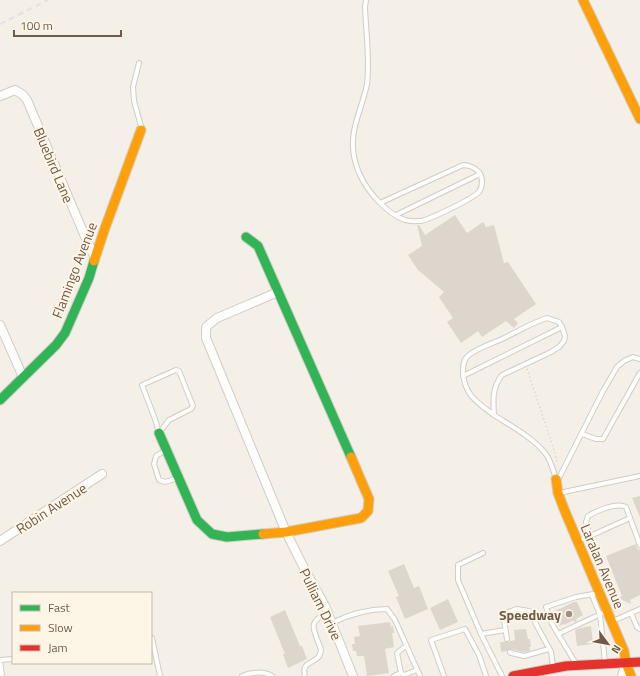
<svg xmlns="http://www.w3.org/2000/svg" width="640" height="676" viewBox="0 0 640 676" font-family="'Titillium Web',sans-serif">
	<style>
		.building { fill: #ddd6cd }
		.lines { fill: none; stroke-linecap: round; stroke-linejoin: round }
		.lane-casing { stroke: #d2ccc5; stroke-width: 6 }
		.street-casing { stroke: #d2ccc5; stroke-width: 10 }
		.fast-casing { stroke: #d2ccc4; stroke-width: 11 }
		.slow-casing { stroke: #d2ccc4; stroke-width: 11 }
		.jam-casing { stroke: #d2ccc4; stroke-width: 11 }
		.path { stroke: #d6cfc9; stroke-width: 1.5; stroke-dasharray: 1 3; stroke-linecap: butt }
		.lane { stroke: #fdfdfb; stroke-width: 4 }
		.street { stroke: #fdfdfb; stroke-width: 8 }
		.fast { stroke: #30b455; stroke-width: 9 }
		.slow { stroke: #ff9f0a; stroke-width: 9 }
		.jam { stroke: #e5322d; stroke-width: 9 }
		.rail { stroke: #e3e1e3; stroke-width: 2; stroke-dasharray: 6 4; stroke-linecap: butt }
		.poi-dot { fill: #9d8f82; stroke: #fdf6e7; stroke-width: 1.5 }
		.labels { text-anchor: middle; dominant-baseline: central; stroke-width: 4; stroke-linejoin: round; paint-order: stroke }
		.street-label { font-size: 14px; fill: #6e5b4b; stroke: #fdf6e7 }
		.poi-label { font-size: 14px; font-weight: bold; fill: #6e5b4b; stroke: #fdf6e7; text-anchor: end }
	</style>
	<rect width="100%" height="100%" fill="#f4f0e7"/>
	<g class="building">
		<polygon points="455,215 467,233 483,222 486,227 494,225 504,263 508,262 536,304 514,319 518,323 514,328 506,321 482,337 478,331 461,343 447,322 453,318 439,297 444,292 418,270 408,255 422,246 417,225 419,225 425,235"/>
		<polygon points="640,496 640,517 632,498"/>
		<polygon points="636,544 638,550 640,549 640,595 630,600 631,604 618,598 622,596 606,556"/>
		<polygon points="404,564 414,588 419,586 428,609 405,619 396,597 399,596 388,571"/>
		<polygon points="448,599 458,622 440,630 430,608"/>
		<polygon points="574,602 577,602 583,615 576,619 577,621 574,622 574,620 564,625 564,624 559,626 558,624 556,625 553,612"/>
		<polygon points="285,610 300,646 302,646 307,659 288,668 283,654 285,654 270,617"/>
		<polygon points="390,622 391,627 393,626 394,633 392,633 394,647 385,649 389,673 367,676 364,656 357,656 356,651 353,651 352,644 355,644 354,637 360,636 358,626"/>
		<polygon points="591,626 593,644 577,646 575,630 580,628"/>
		<polygon points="526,629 528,639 530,639 531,647 529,647 530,651 523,652 509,649 507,651 501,652 500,642 507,642 515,640 514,630"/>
	</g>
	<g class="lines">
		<defs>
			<g id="lane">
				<path d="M366,0L365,7C366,32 370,60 367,84C364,100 357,115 354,131C349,159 361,184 380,203"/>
				<polyline points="139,63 133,87 134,101 141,126 141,130"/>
				<path d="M463,165C470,165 474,167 479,172C483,178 483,186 479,192C472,199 431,219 421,221C416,221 410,222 405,220C396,217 387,210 380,203Z"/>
				<polyline points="396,215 480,174"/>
				<path d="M547,318L559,322L562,327L565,336L564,341L559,347L551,352L502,375C492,388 493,400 494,415C478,403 464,395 463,372C463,366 463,360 469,355C478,348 491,344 502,339C517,332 531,323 547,318Z"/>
				<polygon points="176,370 179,371 193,406 191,409 169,420 159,433 155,419 142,385"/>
				<polyline points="463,376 562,327"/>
				<path d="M494,415C511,426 532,437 545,453C551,460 553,470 556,479L560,476L603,391L617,367L624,361L633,357L640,359"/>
				<polyline points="582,434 596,439 603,439 640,373"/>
				<polyline points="166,450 156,456 154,464 159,480 165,482 178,478"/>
				<polyline points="559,493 640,476"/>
				<path d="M590,536L586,522L588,516C596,511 617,502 626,507L640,545"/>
				<polyline points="579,541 630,518"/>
				<polyline points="592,595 600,615 605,662"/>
				<polyline points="631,613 637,627 640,629"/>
				<polyline points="613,621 640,609"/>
				<path d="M332,623C348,615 369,609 387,609L395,620L420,676"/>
				<polyline points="481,634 458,580 458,565 483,553"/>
				<polyline points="558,634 607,611"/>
				<polyline points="152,638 160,676"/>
				<polyline points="507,639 503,614 517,609 529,611 551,652 553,666"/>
				<polyline points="406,646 397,653 401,673 404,675 417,670"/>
				<polyline points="510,652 511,653 524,656 549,649"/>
				<polyline points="0,660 2,676"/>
				<polyline points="0,660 13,659"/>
				<polyline points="575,662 552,624 546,607 576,597 599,593"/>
				<path d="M242,676C251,672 264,671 272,676"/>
				<path d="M305,676C300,659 320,665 321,650C316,632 304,622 328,613"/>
				<polyline points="394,676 401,673"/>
				<polyline points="444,676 431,640 465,629 479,655 486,676"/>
				<polyline points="502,676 481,634 505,630"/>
			</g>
			<g id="street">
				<polyline points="0,96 15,90 23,95 27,100 84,234 95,258"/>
				<polyline points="278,292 217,318 206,327 206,338 286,532 304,568 325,606 353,676"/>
				<polyline points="0,325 23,377"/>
				<polyline points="0,541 102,474"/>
				<polyline points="622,676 626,663"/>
			</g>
			<g id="fast">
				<polyline points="246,237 258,246 351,457"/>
				<polyline points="0,400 56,345 65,333 89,278 94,261"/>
				<polyline points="159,433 197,520 212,534 227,537 263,534"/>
			</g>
			<g id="slow">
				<polyline points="583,0 640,119"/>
				<polyline points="94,261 105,228 141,130"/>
				<polyline points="556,479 558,493 564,509 624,651 626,663 631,676"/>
				<polyline points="263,534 286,532 361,518 368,511 369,499 351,457"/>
			</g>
			<polyline id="jam" points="513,676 566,666 640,662"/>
		</defs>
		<use href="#lane" class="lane-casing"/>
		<use href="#street" class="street-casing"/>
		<use href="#fast" class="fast-casing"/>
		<use href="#slow" class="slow-casing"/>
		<use href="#jam" class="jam-casing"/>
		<polyline class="path" points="527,369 555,453 557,462"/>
		<use href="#lane" class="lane"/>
		<use href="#street" class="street"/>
		<use href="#fast" class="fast"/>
		<use href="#slow" class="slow"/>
		<use href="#jam" class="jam"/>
		<polyline class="rail" points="0,24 48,0"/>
	</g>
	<circle class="poi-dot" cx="569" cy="614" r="4"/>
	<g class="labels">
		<g class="street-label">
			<text transform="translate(54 165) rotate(67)">Bluebird Lane</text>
			<text transform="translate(74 270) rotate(-69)">Flamingo Avenue</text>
			<text transform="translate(51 508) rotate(-33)">Robin Avenue</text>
			<text transform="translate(603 566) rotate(67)">Laralan Avenue</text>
			<text transform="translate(321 604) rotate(64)">Pulliam Drive</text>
		</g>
		<g class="poi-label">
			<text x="561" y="614">Speedway</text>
		</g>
	</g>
	<rect x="12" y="592" width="140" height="72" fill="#fdf6e7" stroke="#c4b8a9"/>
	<rect x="20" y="605" width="20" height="6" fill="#30b455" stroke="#c4b8a9"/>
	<text x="48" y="612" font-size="12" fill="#6e5b4b">Fast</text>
	<rect x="20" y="625" width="20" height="6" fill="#ff9f0a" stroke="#c4b8a9"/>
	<text x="48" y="632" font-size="12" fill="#6e5b4b">Slow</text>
	<rect x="20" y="645" width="20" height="6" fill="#e5322d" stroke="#c4b8a9"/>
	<text x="48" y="652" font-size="12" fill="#6e5b4b">Jam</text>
	<g transform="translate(608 644) rotate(122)" stroke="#fdf6e7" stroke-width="3" paint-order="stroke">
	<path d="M0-3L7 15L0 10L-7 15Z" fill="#6e5b4b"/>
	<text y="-6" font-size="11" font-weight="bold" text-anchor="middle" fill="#6e5b4b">N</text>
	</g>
	<path d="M14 30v6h107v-6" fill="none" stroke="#6e5b4b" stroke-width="2"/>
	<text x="20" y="30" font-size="12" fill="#6e5b4b" stroke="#fdf6e7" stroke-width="3" paint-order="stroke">100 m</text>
</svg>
